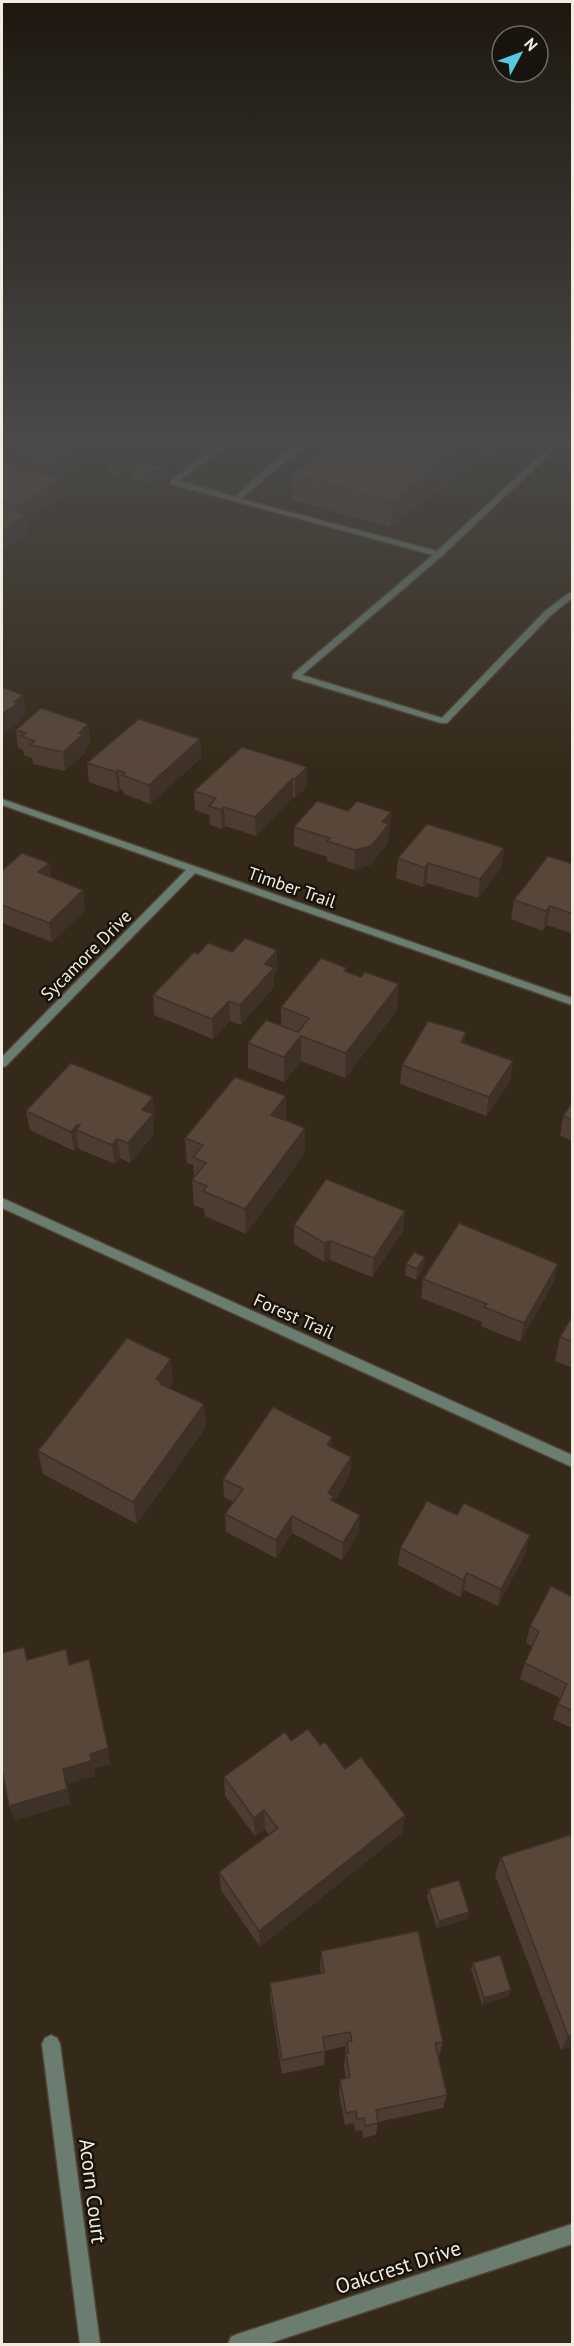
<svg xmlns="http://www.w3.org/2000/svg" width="574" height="2346" viewBox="0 0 574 2346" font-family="'PT Sans',sans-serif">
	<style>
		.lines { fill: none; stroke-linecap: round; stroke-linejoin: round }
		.service-casing { stroke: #4f4535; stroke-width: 3 }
		.minor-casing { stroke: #4f4535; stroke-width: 3 }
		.service { fill: #6b7d70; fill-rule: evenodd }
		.minor { fill: #6b7d70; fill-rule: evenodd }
		.wall { fill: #4c3c31 }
		.shaded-wall { fill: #3e3128 }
		.building { fill: #584639; stroke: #3e3128; stroke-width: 1.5 }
		.labels { text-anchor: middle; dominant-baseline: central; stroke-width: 5; stroke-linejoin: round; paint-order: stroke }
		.street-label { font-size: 18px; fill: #f2ebe0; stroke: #18130c }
		.near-street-label { font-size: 21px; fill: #f2ebe0; stroke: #18130c }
	</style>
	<rect width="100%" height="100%" fill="#352a19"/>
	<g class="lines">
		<defs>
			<path id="service" d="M221,443H229L179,481L235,497C250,484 290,443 308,443L275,470L241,499L437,551L554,443H561L442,556L302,675L442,718L544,612L569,593H572V598L550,616L447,723H441L293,678V674L433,555L171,484V480Z"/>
			<g id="minor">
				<polygon points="2,799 572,998 572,1005 195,873 6,1066 2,1067 2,1057 186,870 2,805"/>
				<polygon points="2,1198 572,1455 572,1467 2,1208"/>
				<polygon points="51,2035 57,2038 60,2044 100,2344 80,2344 42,2044 45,2038"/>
				<polygon points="572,2224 572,2244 267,2344 228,2344 231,2337 238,2334"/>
			</g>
		</defs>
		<use href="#service" class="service-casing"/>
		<use href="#minor" class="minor-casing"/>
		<use href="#service" class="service"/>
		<use href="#minor" class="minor"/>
	</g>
	<g class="wall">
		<polygon points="30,443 131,443 122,450 115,448 103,455 79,449 80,464 58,478 60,479 62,496 26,520 28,533 2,550 2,464 12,466 11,456"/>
		<polygon points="338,443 511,443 510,446 494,460 480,457 390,527 292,500 292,474"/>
		<polygon points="116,458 128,470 120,476 109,473 108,463"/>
		<polygon points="132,467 164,476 154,483 132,477"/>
		<polygon points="88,724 90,743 85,748 85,753 65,771 33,764 32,758 24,755 23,750 18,748 16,730"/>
		<polygon points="200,739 201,758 150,804 124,794 123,791 120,789 118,792 89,782 87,763"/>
		<polygon points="242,747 307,786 295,798 293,797 256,836 225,826 222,829 210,825 209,815 195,810 194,791"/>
		<polygon points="348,811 391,812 388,843 370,865 354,870 327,861 327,857 294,846 294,827"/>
		<polygon points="504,848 501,868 478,898 427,883 423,887 396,878 398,858"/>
		<polygon points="49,863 51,877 83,890 85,910 52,942 2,923 2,871"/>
		<polygon points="573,864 573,934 547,925 543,931 511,919 514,900"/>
		<polygon points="198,954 277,970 274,974 274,987 241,1025 230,1021 213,1039 154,1015 153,995"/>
		<polygon points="347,972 397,1010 345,1078 301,1061 284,1082 248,1068 248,1043 281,1025 281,1007"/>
		<polygon points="465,1044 513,1061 510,1081 486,1116 400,1084 402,1065"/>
		<polygon points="286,1096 286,1120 305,1128 305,1153 246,1234 205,1216 204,1209 194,1205 192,1180 194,1177 193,1165 187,1163 185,1138"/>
		<polygon points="573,1101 573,1141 560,1136 563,1116"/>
		<polygon points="26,1111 155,1116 153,1119 154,1134 130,1163 120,1158 115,1164 79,1149 78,1146 74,1151 30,1130"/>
		<polygon points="405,1211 403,1231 372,1277 330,1260 324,1262 294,1244 294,1225"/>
		<polygon points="406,1264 424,1267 416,1280 405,1275"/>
		<polygon points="423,1279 554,1282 520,1342 481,1326 482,1322 421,1298"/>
		<polygon points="573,1315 573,1368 555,1361 560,1337"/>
		<polygon points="173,1383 170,1388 204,1404 206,1427 137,1524 43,1474 38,1451"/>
		<polygon points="332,1448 351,1457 350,1475 334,1501 359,1532 342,1560 292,1533 276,1558 226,1532 225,1514 234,1502 224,1497 223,1479"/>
		<polygon points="400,1548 526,1552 498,1606 464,1590 460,1597 398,1565"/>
		<polygon points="573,1592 573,1729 553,1719 560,1698 520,1679 525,1663 532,1646 526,1643 530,1626 571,1596"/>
		<polygon points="291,1741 320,1745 345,1769 405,1815 402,1833 260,1947 221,1890 219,1872 269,1835 265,1829 255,1836 225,1796 224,1777"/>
		<polygon points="501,1857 573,2046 561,2050 495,1875"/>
		<polygon points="429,1889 469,1912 467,1919 437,1928 427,1897"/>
		<polygon points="321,1951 443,2042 439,2056 438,2056 447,2095 443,2108 378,2122 376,2135 363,2138 362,2130 355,2131 354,2123 345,2125 339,2093 340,2080 346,2078 344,2067 346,2046 325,2051 324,2065 282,2074 270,1998 270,1983 321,1973 320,1967"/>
		<polygon points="473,1963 511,1990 508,1996 482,2005 471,1969"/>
	</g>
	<g class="shaded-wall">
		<polygon points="102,443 115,443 115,448 103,455"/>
		<polygon points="121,443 131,443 122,450"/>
		<polygon points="468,443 481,443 480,457 390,527 392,501"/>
		<polygon points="495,443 511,443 510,446 494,460"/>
		<polygon points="78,447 80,464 51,483 49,466"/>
		<polygon points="127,460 128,470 120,476 119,466"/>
		<polygon points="164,467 164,476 154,483 153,473"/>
		<polygon points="60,479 62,496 26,520 28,533 2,550 2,531 19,519 18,506"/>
		<polygon points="23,695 26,713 20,718 21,722 2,734 2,714 14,702"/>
		<polygon points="88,724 90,743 85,748 85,753 65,771 63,752 79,733"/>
		<polygon points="200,739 201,758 150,804 149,785"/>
		<polygon points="307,767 307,786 295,798 295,779"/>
		<polygon points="118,770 120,789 118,792 116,772"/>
		<polygon points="293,778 293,797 256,836 255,817"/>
		<polygon points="224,807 225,826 222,829 221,810"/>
		<polygon points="391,812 388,843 370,865 354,870 355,850"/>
		<polygon points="504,848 501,868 478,898 480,879"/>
		<polygon points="49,863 51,882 38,872"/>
		<polygon points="428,863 427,883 423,887 425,868"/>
		<polygon points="83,890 85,910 52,942 49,923"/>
		<polygon points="550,906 547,925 543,931 546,911"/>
		<polygon points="277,950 277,970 274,974 274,987 241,1025 240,1005 265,964"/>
		<polygon points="399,984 397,1010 345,1078 346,1053"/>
		<polygon points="229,1001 230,1021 213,1039 212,1019"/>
		<polygon points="466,1032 464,1052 461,1042"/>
		<polygon points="301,1036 301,1061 284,1082 284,1057"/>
		<polygon points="513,1061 510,1081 486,1116 489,1097"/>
		<polygon points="286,1096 286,1122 271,1115"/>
		<polygon points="153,1097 155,1116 153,1119 154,1134 130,1163 128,1143 142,1110"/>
		<polygon points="77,1125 78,1130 76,1130 78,1146 74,1151 71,1132"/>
		<polygon points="305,1128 305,1153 246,1234 245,1209"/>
		<polygon points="117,1139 120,1158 115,1164 112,1145"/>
		<polygon points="405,1211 403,1231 372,1277 374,1258"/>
		<polygon points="331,1241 330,1260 324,1262 324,1243"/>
		<polygon points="425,1257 424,1267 416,1280 417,1269"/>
		<polygon points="558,1264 554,1282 520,1342 524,1323"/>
		<polygon points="171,1359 173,1383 163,1398 156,1379"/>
		<polygon points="204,1404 206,1427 137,1524 133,1502"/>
		<polygon points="332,1437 332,1455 327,1445"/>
		<polygon points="351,1457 350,1475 334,1501 333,1513 328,1493"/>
		<polygon points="360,1515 359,1532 342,1560 343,1543"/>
		<polygon points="292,1516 292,1533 276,1558 276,1540"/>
		<polygon points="530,1535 526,1552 498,1606 501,1589"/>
		<polygon points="467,1573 464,1590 460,1597 463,1580"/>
		<polygon points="89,1659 111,1764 94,1769 95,1776 67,1784 71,1804 14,1821 9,1806 63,1769 90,1754"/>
		<polygon points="3,1774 9,1789 5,1790 2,1782 2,1775"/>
		<polygon points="264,1810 265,1829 255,1836 254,1818"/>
		<polygon points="405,1815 402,1833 260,1947 259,1931"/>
		<polygon points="469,1912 467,1919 437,1928 439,1921"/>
		<polygon points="511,1990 508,1996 482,2005 484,1998"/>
		<polygon points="573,2035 573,2046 561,2050 568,2036"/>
	</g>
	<g class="building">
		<polygon points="30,443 66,443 78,447 49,466 11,456"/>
		<polygon points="338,443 468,443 392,501 292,474"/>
		<polygon points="116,458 127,460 119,466 108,463"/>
		<polygon points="141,461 164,467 153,473 132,467"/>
		<polygon points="3,463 60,479 18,506 2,501 2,464"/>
		<polygon points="2,508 25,515 2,531"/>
		<polygon points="2,687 23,695 14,702 18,703 2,714"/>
		<polygon points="41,708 88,724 79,733 83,734 63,752 30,745 35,741 21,736 26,733 16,730"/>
		<polygon points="139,719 200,739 149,785 122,775 125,773 118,770 116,772 87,763"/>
		<polygon points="242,747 307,767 295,779 293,778 255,817 224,807 221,810 209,806 216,798 194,791"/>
		<polygon points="317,801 348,811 357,801 391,812 382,822 389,824 371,846 355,850 327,841 330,838 294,827"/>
		<polygon points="427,824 504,848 480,879 428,863 425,868 398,858"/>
		<polygon points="22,853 49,863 38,872 83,890 49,923 2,905 2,871"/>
		<polygon points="548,856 573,864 573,914 550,906 546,911 514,900"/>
		<polygon points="245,938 277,950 265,964 274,968 240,1005 229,1001 212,1019 153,995 194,952 198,954 208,943 232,952"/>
		<polygon points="321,958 347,968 344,971 361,977 365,972 399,984 346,1053 301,1036 284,1057 248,1043 266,1020 298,1032 309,1018 281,1007"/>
		<polygon points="428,1021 466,1032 461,1042 513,1061 489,1097 402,1065"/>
		<polygon points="71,1063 153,1097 142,1110 153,1114 128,1143 117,1139 112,1145 76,1130 80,1125 77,1125 71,1132 26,1111"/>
		<polygon points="235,1077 286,1096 271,1115 305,1128 245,1209 203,1191 207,1186 192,1180 206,1163 193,1157 203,1145 185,1138"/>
		<polygon points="573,1101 573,1120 563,1116"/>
		<polygon points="326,1179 405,1211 374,1258 331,1241 324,1243 294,1225"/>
		<polygon points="459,1223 558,1264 524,1323 484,1307 487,1304 423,1279"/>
		<polygon points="414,1252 425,1257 417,1269 406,1264"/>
		<polygon points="573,1315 573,1342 560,1337"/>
		<polygon points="127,1338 171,1359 156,1379 161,1382 160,1384 204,1404 133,1502 38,1451"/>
		<polygon points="273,1407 332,1437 327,1445 351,1457 328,1493 334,1496 331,1500 360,1515 343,1543 292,1516 276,1540 225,1514 243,1489 223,1479"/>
		<polygon points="427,1501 457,1515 464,1503 530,1535 501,1589 467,1573 463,1580 400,1548"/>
		<polygon points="551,1586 571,1596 573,1592 573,1711 558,1704 567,1684 525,1663 539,1631 530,1626"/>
		<polygon points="24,1647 27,1660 66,1649 69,1665 89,1659 108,1748 90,1754 91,1761 63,1769 67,1789 9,1806 3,1774 2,1775 2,1653"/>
		<polygon points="308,1729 320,1745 325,1742 345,1769 361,1757 405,1815 259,1931 219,1872 278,1828 264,1810 254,1818 224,1777 285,1732 291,1741"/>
		<polygon points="570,1835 573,1842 573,2035 568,2036 501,1857"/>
		<polygon points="459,1880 469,1912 439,1921 429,1889"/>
		<polygon points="418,1931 443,2042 435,2043 447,2095 376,2110 378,2123 365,2126 364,2118 357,2119 356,2111 346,2113 340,2080 350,2077 346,2053 349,2053 347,2042 352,2041 350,2032 323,2037 325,2051 282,2060 270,1983 324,1973 321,1951"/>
		<polygon points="500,1955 511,1990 484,1998 473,1963"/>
	</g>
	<linearGradient id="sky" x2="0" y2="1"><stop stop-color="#1d170e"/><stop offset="0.57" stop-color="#4b4a49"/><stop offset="1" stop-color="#4b4a49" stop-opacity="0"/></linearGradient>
	<rect width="574" height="772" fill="url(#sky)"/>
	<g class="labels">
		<g class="street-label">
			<text transform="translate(292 887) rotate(19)">Timber Trail</text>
			<text transform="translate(86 955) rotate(-45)">Sycamore Drive</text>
			<text transform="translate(294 1316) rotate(24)">Forest Trail</text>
		</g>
		<g class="near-street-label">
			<text transform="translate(93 2191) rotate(83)">Acorn Court</text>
			<text transform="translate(398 2267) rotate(-18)">Oakcrest Drive</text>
		</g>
	</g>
	<rect width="574" height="2346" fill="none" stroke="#f2ebe0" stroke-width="6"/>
	<g transform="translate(520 54) rotate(49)"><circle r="28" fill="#18130c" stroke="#6f6961" stroke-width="1.5"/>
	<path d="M0-4.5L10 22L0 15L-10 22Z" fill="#56c9e0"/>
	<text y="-9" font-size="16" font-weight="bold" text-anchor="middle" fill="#f2ebe0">N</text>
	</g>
</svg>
